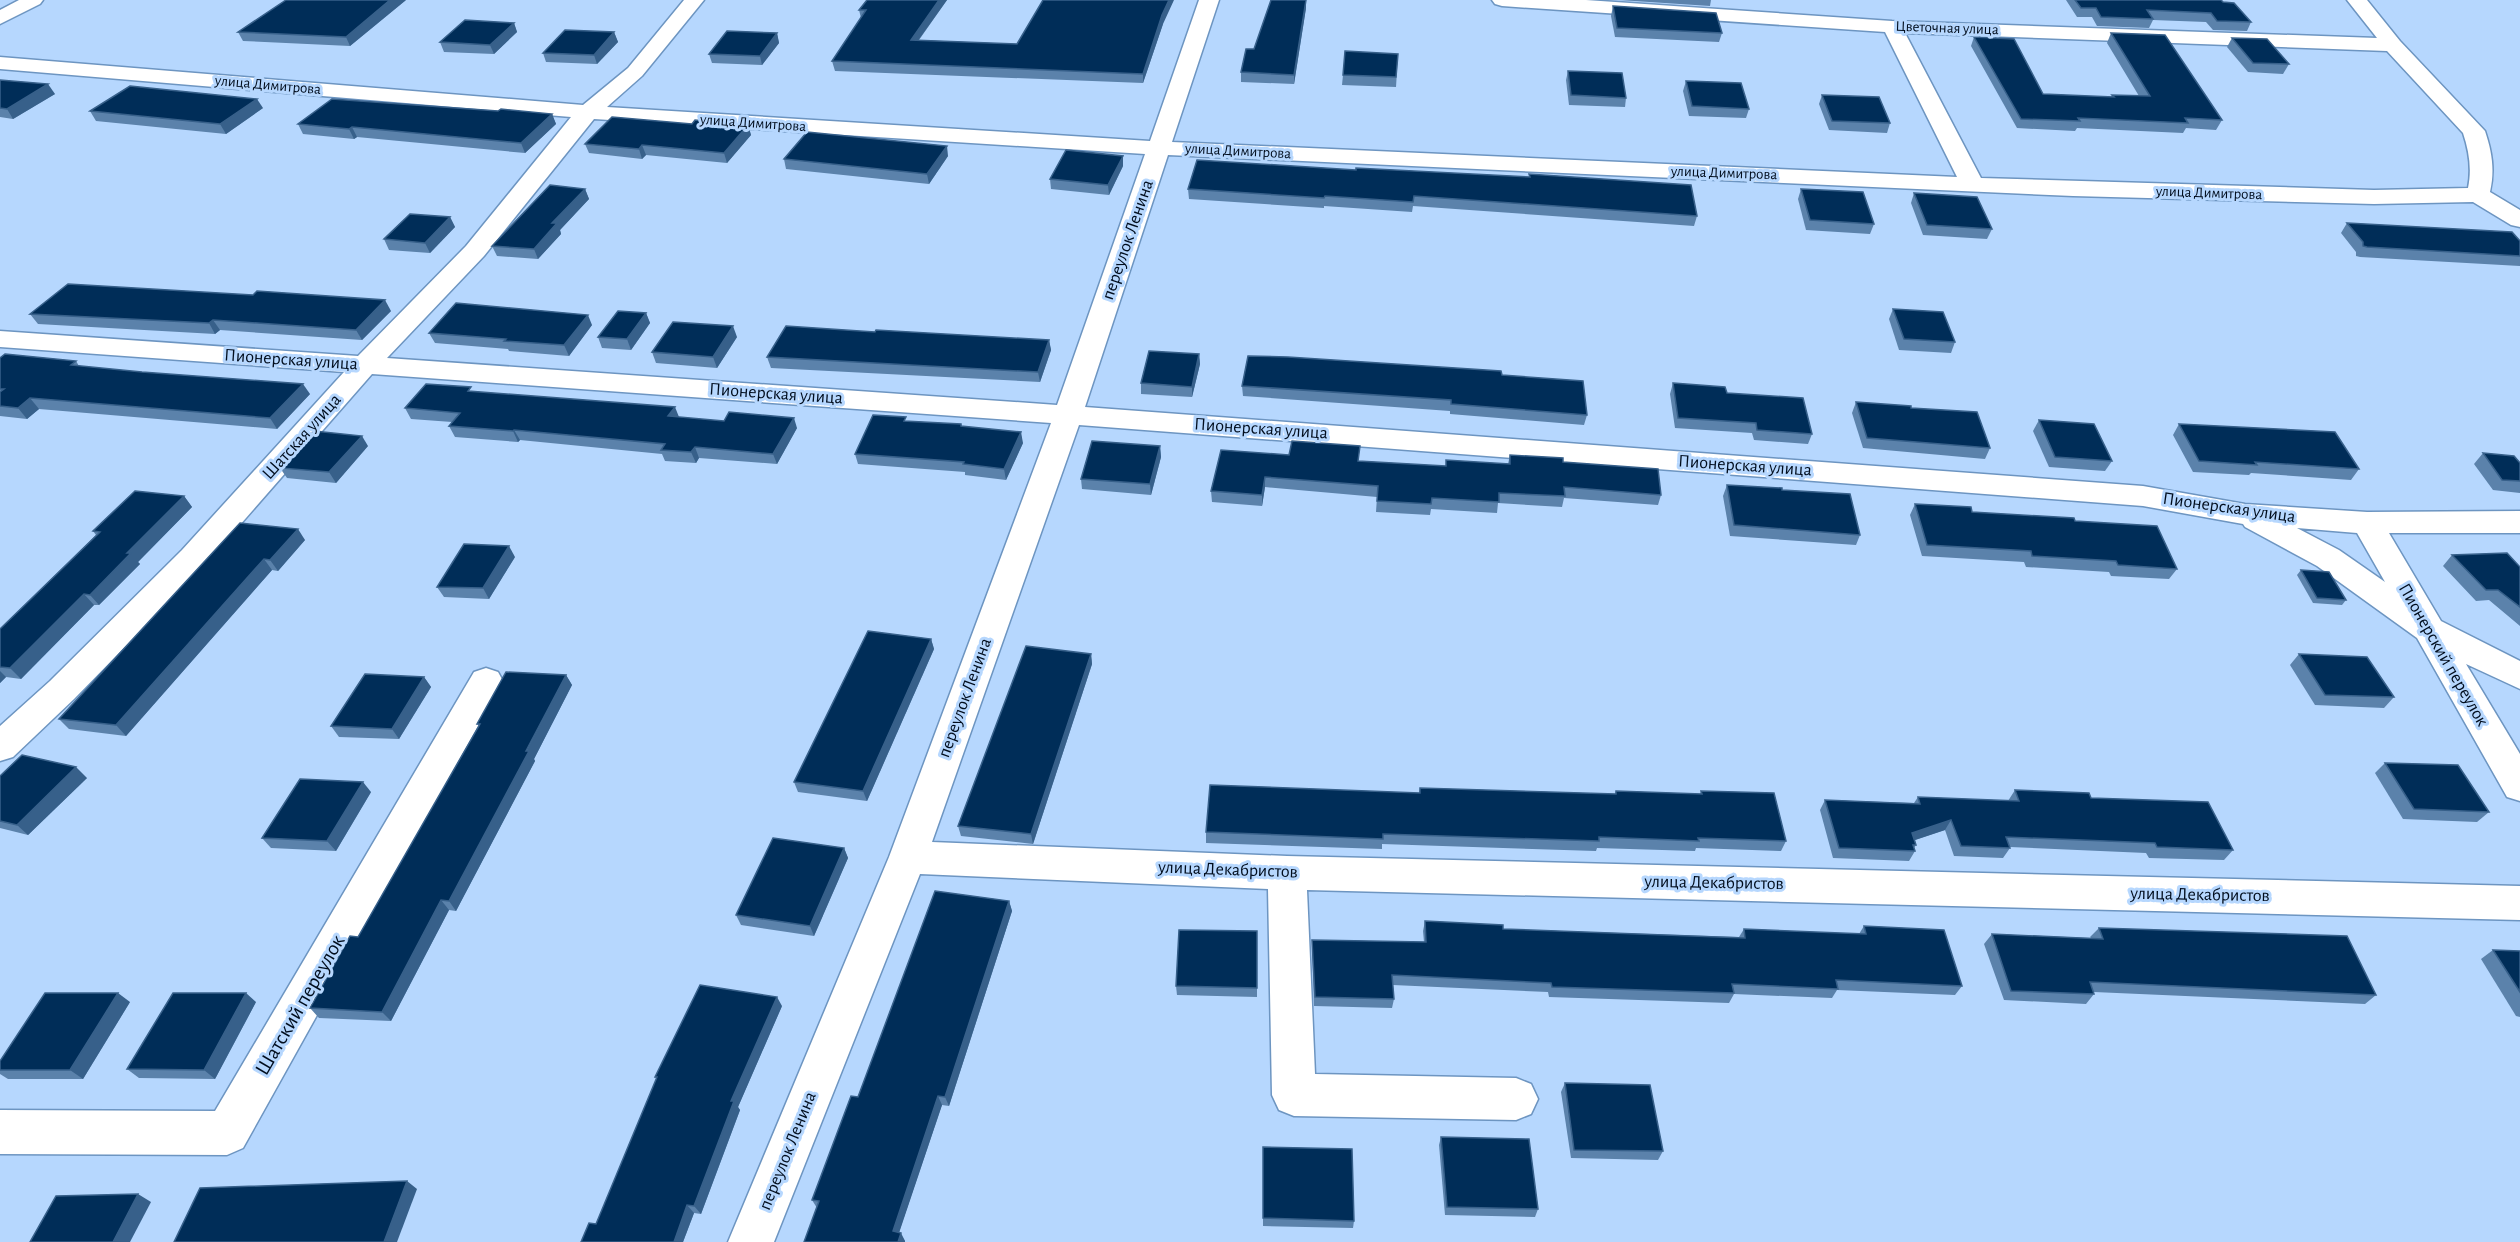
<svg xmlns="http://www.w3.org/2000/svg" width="2520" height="1242" viewBox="0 0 2520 1242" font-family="'Alegreya Sans',sans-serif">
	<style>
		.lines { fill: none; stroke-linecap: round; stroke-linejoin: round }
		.minor-casing { stroke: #6d95c1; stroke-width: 3 }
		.minor { fill: #fff; fill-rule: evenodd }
		.wall { fill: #5b82ab }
		.shaded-wall { fill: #37608a }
		.building { fill: #002d58; stroke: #37608a; stroke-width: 1.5 }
		.labels { text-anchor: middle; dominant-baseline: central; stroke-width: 6; stroke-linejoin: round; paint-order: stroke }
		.far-street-label { font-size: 15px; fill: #010d1d; stroke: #b6d7fe }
		.street-label { font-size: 18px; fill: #010d1d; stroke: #b6d7fe }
		.near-street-label { font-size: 21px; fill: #010d1d; stroke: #b6d7fe }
	</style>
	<rect width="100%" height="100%" fill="#b6d7fe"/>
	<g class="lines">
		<defs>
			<g id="minor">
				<polygon points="19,0 43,0 40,4 0,24 0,10"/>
				<path d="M684,0H704L642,76L607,107L1150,141L1199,0H1219L1172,142L1957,177L1885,32L1502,6L1495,4L1492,0H1586L1892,21L2377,38L2347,0H2367L2400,41L2485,131C2492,152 2495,170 2490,192L2520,210V227L2511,225L2473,202L2374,204L2073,196L1168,155L1085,407L2143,486L2245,504L2367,512L2520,511V533H2389L2441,621L2520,661V689L2466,664L2520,754V801L2507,797L2417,638L2317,566L2245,527L2243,524L2143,506L1079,425L932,842L1287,856L2520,886V920L1307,890L1315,1074L1516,1078L1531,1084L1538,1099L1531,1114L1516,1120L1294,1116L1279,1110L1272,1095L1268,889L920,874L774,1242H728L889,857L1051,423L372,374L204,566L74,699L13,757L0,761V726L50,681L182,550L344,372L0,347V331L358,356L466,246L571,117L0,69V57L583,105L628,68ZM1905,33L2387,51L2463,133C2469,151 2472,169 2468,188L2374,190L1981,178ZM594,119L1145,154L1057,405L387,358L484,256ZM2297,528L2357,533L2385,582L2339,550Z"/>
				<polygon points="486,668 498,672 503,681 243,1148 227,1155 0,1154 0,1110 215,1111 474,672"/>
			</g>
		</defs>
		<use href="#minor" class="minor-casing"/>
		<use href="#minor" class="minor"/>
	</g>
	<g class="wall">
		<polygon points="406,0 350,46 243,41 238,32"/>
		<polygon points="867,0 947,0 919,40 1017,44 1163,24 1143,83 835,71 832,61 861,18 859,10"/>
		<polygon points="1619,0 1711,0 1710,6"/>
		<polygon points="2066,0 2221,0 2251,22 2247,31 2213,30 2206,22 2153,20 2149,28 2097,26 2092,17 2077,17"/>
		<polygon points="1613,6 1722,33 1719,42 1615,37 1611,16"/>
		<polygon points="1306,8 1294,84 1241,82 1241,72"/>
		<polygon points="514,23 517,32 494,54 444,52 440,42"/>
		<polygon points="614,32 618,42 597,64 546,62 543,53"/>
		<polygon points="777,33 779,43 762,65 712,63 709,54"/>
		<polygon points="2111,33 2222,120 2216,130 2186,128 2183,133 2077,128 2075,131 2017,128 1971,46 1974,37 2043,94 2111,97 2112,95 2139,96 2107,43"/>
		<polygon points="2232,38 2289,64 2283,74 2248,72 2227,47"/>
		<polygon points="1398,54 1396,87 1342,85 1343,75"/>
		<polygon points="1568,71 1626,98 1625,107 1569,105 1566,80"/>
		<polygon points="0,80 55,94 13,119 0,117"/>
		<polygon points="1686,81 1749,109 1746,118 1689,116 1683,91"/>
		<polygon points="1822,95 1890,123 1887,133 1829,130 1819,104"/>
		<polygon points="263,108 226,134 96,121 90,111"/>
		<polygon points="498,111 552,114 556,124 525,153 357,137 354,139 303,134 298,124"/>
		<polygon points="692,124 748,125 751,135 727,163 646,155 642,159 589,153 585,144"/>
		<polygon points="948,156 929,184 786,169 784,159"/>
		<polygon points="1123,166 1109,195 1051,189 1050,179"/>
		<polygon points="1356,170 1529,177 1529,174 1697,216 1694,226 1413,206 1412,212 1324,206 1324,208 1189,199 1188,189"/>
		<polygon points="585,189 589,199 560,230 561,234 538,259 497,256 492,246"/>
		<polygon points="1801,189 1874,224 1870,234 1806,230 1798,199"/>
		<polygon points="1914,193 1992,229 1987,239 1923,235 1911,203"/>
		<polygon points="450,217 455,227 430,253 389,250 384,239"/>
		<polygon points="2347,223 2520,241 2520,266 2360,257 2356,256 2356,252 2341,233"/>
		<polygon points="1893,309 1955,342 1951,353 1899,350 1889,319"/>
		<polygon points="391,311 362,340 220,330 215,334 38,324 30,314"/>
		<polygon points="646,313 650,323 631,350 602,348 598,337"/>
		<polygon points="592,325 569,356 509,351 508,349 435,343 429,333"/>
		<polygon points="875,332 1049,340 1051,350 1040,382 771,368 767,357"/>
		<polygon points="737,337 717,368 656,363 652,352"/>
		<polygon points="1199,354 1200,364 1192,397 1141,394 1141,383"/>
		<polygon points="0,358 76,361 79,366 310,394 277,429 39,409 27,419 0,416"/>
		<polygon points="1502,375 1587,415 1584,425 1450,414 1450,411 1243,396 1242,386"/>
		<polygon points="1673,383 1727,393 1812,434 1808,444 1754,440 1752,433 1675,428 1670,394"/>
		<polygon points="473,391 679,417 797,428 777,464 699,458 696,463 665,461 662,454 520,440 518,442 455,437 449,426 452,422 411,419 405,408"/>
		<polygon points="1856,402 1911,408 1990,448 1985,459 1863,448 1852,413"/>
		<polygon points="2039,420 2112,461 2105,471 2049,467 2033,431"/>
		<polygon points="907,421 961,424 962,426 1023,443 1006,480 965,475 965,472 858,464 855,454"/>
		<polygon points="2179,424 2359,469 2351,480 2251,473 2249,475 2193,472 2173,435"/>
		<polygon points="368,446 336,483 287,478 280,468"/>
		<polygon points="1160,446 1161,457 1151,495 1082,489 1081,479"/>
		<polygon points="1221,450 1359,461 1445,466 1508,464 1510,455 1563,462 1661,495 1658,505 1564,498 1562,507 1498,503 1497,513 1431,509 1430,515 1376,512 1377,497 1265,487 1262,506 1212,502 1211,491"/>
		<polygon points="2483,453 2520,463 2520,493 2493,490 2474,464"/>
		<polygon points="1727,485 1782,490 1860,535 1856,545 1730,536 1723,496"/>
		<polygon points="184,496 192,507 138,562 140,564 99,605 94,605 21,679 6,677 0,683 0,629 96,535 93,531"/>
		<polygon points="1915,504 1972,512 2075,521 2177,569 2169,579 2111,576 2109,572 2026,567 2024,562 1922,556 1910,515"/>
		<polygon points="240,523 305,540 278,571 272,570 126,736 69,729 59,719"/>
		<polygon points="2452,555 2520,567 2520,626 2489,600 2476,601 2443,566"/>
		<polygon points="515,557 489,599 444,597 437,587"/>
		<polygon points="2301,570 2346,600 2342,605 2313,603 2297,575"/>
		<polygon points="931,639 934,649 867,801 798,792 794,782"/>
		<polygon points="1091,654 1092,664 1033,844 961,836 958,826"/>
		<polygon points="2299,654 2394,697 2384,708 2315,705 2290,665"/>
		<polygon points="566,675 572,685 534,759 535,761 456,911 449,910 391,1021 319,1018 310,1008 358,937 479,726 477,724"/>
		<polygon points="424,677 431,687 399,739 339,737 331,726"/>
		<polygon points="2385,763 2489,812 2477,822 2403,819 2375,773"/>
		<polygon points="0,776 87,778 28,835 0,828"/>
		<polygon points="1420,788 1615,794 1616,791 1700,794 1701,791 1786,841 1781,851 1696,848 1695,851 1597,848 1596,851 1382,844 1382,849 1206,843 1206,832 1419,793"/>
		<polygon points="2015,790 2091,798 2233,850 2224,860 2149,858 2146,853 2010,847 2010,848 2003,858 1954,856 1945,830 1915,840 1916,845 1914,848 1915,851 1909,861 1833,858 1820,810 1825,800 1914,803 1918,797 2008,801"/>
		<polygon points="371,792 336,851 271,848 262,838"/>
		<polygon points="844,848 848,858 814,936 741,925 736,915"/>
		<polygon points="1009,901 1012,911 949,1106 942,1105 899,1232 905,1241 905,1242 804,1242 817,1208 812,1200 858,1097"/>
		<polygon points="1425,921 1503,929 1739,937 1744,929 1859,934 1864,926 1962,986 1955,995 1837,990 1832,998 1734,994 1729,1003 1549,997 1548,992 1393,985 1394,999 1392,1008 1314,1006 1312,949 1312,940 1424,942 1423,931"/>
		<polygon points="2099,928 2376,995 2365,1004 2094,992 2094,994 2086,1004 2004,1000 1984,944 1992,934 2091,938 2090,937"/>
		<polygon points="1257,931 1257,997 1177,995 1176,986"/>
		<polygon points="2493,950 2520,951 2520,1017 2516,1016 2481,959"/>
		<polygon points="130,1002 83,1079 8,1079 0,1074 0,1061"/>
		<polygon points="256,1002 215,1079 139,1078 127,1069"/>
		<polygon points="782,1006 738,1107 740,1110 701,1214 694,1213 683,1242 581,1242 596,1224 657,1079 655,1077"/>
		<polygon points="1565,1083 1663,1151 1658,1160 1571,1158 1561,1092"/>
		<polygon points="1441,1137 1538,1209 1535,1217 1445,1215 1439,1145"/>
		<polygon points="1263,1147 1354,1221 1353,1228 1263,1226"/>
	</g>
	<g class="shaded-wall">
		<polygon points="390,0 406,0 350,46 346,37"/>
		<polygon points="939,0 947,0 912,49 911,40"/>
		<polygon points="1169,0 1174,0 1163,24 1143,83 1143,74 1162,15"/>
		<polygon points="1306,0 1306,8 1294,84 1294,75"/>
		<polygon points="514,23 517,32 494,54 490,45"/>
		<polygon points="614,32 618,42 597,64 594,55"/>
		<polygon points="777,33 779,43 762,65 760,56"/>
		<polygon points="48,84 55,94 13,119 7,109"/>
		<polygon points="257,99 263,108 226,134 220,124"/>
		<polygon points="552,114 556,124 525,153 521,143"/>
		<polygon points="748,125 751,135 727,163 724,153"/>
		<polygon points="352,127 357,137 354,139 349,129"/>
		<polygon points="642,145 646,155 642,159 639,149"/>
		<polygon points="947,146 948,156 929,184 927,174"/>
		<polygon points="1123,156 1123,166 1109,195 1108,185"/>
		<polygon points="585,189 589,199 560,230 561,234 538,259 534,249 552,223"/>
		<polygon points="450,217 455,227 430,253 425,243"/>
		<polygon points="385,300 391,311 362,340 356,330"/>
		<polygon points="646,313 650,323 631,350 627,339"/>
		<polygon points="588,315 592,325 569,356 564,345"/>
		<polygon points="213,320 220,330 215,334 209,323"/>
		<polygon points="733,326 737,337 717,368 713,357"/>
		<polygon points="1049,340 1051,350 1040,382 1038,372"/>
		<polygon points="1199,354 1200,364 1192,397 1192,387"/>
		<polygon points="303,384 310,394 277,429 270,418"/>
		<polygon points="30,398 39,409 27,419 18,408"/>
		<polygon points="675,407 679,417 668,416"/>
		<polygon points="794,418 797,428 777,464 773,454"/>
		<polygon points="514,430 520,440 518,442 513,431"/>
		<polygon points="1021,432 1023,443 1006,480 1004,469"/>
		<polygon points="362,436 368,446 336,483 329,472"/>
		<polygon points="1160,446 1161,457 1151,495 1150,484"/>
		<polygon points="695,447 699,458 696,463 691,452"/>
		<polygon points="1265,477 1265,487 1262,506 1262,495"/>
		<polygon points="184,496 192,507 138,562 140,564 99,605 90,595 127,553"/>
		<polygon points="298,529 305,540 278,571 270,560"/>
		<polygon points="509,546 515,557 489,599 483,588"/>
		<polygon points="264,559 272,570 126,736 116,725"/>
		<polygon points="84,594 94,605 21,679 10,668"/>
		<polygon points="931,639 934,649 867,801 863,791"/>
		<polygon points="1091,654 1092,664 1033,844 1031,834"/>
		<polygon points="0,671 6,677 0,683"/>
		<polygon points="566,675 572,685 534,759 535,761 456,911 449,901"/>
		<polygon points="424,677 431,687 399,739 392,729"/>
		<polygon points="76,767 87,778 28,835 17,825"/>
		<polygon points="363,782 371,792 336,851 327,841"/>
		<polygon points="1951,820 1945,830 1906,843 1912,833"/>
		<polygon points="844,848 848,858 814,936 810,926"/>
		<polygon points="441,900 449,910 391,1021 382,1012"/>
		<polygon points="1009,901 1012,911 949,1106 945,1097"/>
		<polygon points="118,993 130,1002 83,1079 70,1070"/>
		<polygon points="246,993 256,1002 215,1079 204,1070"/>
		<polygon points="777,997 782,1006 738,1107 740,1110 701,1214 694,1206 731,1101"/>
		<polygon points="938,1096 942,1105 897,1239 893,1231"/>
		<polygon points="407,1181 417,1189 397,1242 384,1242"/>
		<polygon points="138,1194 151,1202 130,1242 113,1242"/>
		<polygon points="687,1205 694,1213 683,1242 674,1242"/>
		<polygon points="901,1233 905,1241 905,1242 898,1242"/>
	</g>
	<g class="building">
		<polygon points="286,0 390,0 346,37 238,32"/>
		<polygon points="867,0 939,0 911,40 1017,44 1043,0 1169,0 1162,15 1143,74 832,61 866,10 859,10"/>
		<polygon points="1271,0 1306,0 1294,75 1241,72 1246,49 1254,49"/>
		<polygon points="2075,0 2221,0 2223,2 2234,3 2251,22 2217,21 2211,13 2147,10 2153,19 2101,17 2096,8 2081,8"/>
		<polygon points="1613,6 1716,13 1722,33 1617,28"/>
		<polygon points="465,20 514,23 490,45 440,42"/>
		<polygon points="565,30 614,32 594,55 543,53"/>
		<polygon points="727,31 777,33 760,56 709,54"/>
		<polygon points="2111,33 2165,35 2222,120 2185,118 2188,123 2078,118 2080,121 2021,119 1974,37 2014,39 2043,94 2114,97 2112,95 2150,96"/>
		<polygon points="2232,38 2267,39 2289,64 2253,63"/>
		<polygon points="1345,51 1398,54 1396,77 1343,75"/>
		<polygon points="1568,71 1622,73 1626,98 1571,95"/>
		<polygon points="0,80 48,84 7,109 0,108"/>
		<polygon points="1686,81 1741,83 1749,109 1692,106"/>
		<polygon points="130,86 257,99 220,124 90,111"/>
		<polygon points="1822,95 1879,97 1890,123 1832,121"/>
		<polygon points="332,99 498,111 501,109 552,114 521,143 352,127 349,129 298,124"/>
		<polygon points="612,117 692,124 695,120 748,125 724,153 642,145 639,149 585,144"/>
		<polygon points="807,132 947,146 927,174 784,159"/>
		<polygon points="1066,150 1123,156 1108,185 1050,179"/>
		<polygon points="1197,160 1356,170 1356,168 1530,177 1529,174 1691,185 1697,216 1414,196 1413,202 1325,196 1324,198 1188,189"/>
		<polygon points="550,185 585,189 552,223 557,223 534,249 492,246"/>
		<polygon points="1801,189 1863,192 1874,224 1810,220"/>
		<polygon points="1914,193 1977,197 1992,229 1927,225"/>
		<polygon points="410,214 450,217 425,243 384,239"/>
		<polygon points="2347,223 2512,232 2520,241 2520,256 2367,247 2363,246 2363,242"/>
		<polygon points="68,284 253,295 257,291 385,300 356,330 213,320 209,323 30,314"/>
		<polygon points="456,303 588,315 564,345 504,341 506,339 429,333"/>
		<polygon points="1893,309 1943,312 1955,342 1904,339"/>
		<polygon points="618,311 646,313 627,339 598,337"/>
		<polygon points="673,322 733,326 713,357 652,352"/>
		<polygon points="786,326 875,332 876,330 1049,340 1038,372 767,357"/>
		<polygon points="1149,351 1199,354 1192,387 1141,383"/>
		<polygon points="5,354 76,361 71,365 142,372 303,384 270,418 30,398 18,408 0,406 0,392 4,389 0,389 0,358"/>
		<polygon points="1248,356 1288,357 1501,371 1502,375 1583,381 1587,415 1451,404 1451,400 1242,386"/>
		<polygon points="1673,383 1725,387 1727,393 1803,398 1812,434 1757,430 1756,423 1678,418"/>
		<polygon points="426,384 471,387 468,391 675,407 668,416 724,421 729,412 794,418 773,454 695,447 691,452 661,450 665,444 514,430 513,431 449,426 460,413 405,408"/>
		<polygon points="1856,402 1911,406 1911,408 1977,412 1990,448 1867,438"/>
		<polygon points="873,415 906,417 904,421 961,424 961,426 1021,432 1004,469 963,464 964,462 855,454"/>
		<polygon points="2039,420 2094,424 2112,461 2055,457"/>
		<polygon points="2179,424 2335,432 2359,469 2255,462 2257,465 2199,461"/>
		<polygon points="314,431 362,436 329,472 280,468"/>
		<polygon points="1092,441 1160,446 1150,484 1081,479"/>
		<polygon points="1292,441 1360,446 1358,461 1446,466 1446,460 1510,464 1510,455 1563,458 1563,462 1658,469 1661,495 1564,487 1565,496 1499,493 1499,502 1432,498 1431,504 1377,501 1378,486 1265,477 1262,495 1211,491 1221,450 1289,455"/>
		<polygon points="2483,453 2514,456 2520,463 2520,481 2502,480"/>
		<polygon points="1727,485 1782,488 1782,490 1850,494 1860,535 1734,525"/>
		<polygon points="135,491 184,496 127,553 131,553 90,595 84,594 10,668 0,667 0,629 100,532 93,531"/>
		<polygon points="1915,504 1971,507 1972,512 2074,518 2075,521 2157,526 2177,569 2118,565 2116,561 2032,556 2031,551 1927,545"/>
		<polygon points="240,523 298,529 270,560 264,559 116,725 59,719"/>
		<polygon points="464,544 509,546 483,588 437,587"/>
		<polygon points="2507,553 2520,567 2520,607 2498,590 2486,590 2452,555"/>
		<polygon points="2301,570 2329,572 2346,600 2317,598"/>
		<polygon points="868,631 931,639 863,791 794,782"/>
		<polygon points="1026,646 1091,654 1031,834 958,826"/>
		<polygon points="2299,654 2367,657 2394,697 2325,695"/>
		<polygon points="506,672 566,675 526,751 529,751 449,901 441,900 382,1012 310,1008 350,936 358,937 480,724 477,724"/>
		<polygon points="365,674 424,677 392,729 331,726"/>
		<polygon points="22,755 76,767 17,825 0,821 0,776"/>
		<polygon points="2385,763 2458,765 2489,812 2414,809"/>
		<polygon points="300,779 363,782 327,841 262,838"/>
		<polygon points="1210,785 1420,793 1420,788 1616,794 1616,791 1702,794 1701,791 1774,793 1786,841 1698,838 1699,841 1599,837 1599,841 1383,834 1383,839 1206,832"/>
		<polygon points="2015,790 2089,793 2091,798 2208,802 2233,850 2157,847 2155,843 2006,837 2010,848 1961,846 1951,820 1912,833 1916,845 1913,845 1915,851 1839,848 1825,800 1920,804 1918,797 2019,801"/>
		<polygon points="773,838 844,848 810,926 736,915"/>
		<polygon points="935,891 1009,901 945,1097 938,1096 893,1231 901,1233 898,1242 804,1242 819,1201 812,1200 851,1096 858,1097"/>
		<polygon points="1425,921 1503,925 1503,929 1745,938 1744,929 1866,934 1864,926 1944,930 1962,986 1836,980 1838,989 1732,984 1734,993 1552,987 1551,983 1392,975 1394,999 1315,997 1312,940 1426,942"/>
		<polygon points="2099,928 2347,936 2376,995 2090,982 2094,994 2011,991 1992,934 2103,939"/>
		<polygon points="1179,930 1257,931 1257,988 1176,986"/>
		<polygon points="2493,950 2520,951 2520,992"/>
		<polygon points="700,985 777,997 731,1101 734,1101 694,1206 687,1205 674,1242 581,1242 589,1223 596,1224 657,1077 655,1077"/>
		<polygon points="45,993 118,993 70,1070 0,1070 0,1061"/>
		<polygon points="173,993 246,993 204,1070 127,1069"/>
		<polygon points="1565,1083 1650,1085 1663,1151 1574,1150"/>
		<polygon points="1441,1137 1529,1139 1538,1209 1447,1207"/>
		<polygon points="1263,1147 1352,1149 1354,1221 1263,1218"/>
		<polygon points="407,1181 384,1242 174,1242 200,1188"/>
		<polygon points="138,1194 113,1242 30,1242 56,1196"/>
	</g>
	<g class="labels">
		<g class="far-street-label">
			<text transform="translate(1947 28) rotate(2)">Цветочная улица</text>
			<text transform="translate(268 85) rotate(5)">улица Димитрова</text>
			<text transform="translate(753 123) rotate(4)">улица Димитрова</text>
			<text transform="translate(1238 151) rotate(3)">улица Димитрова</text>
			<text transform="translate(1724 173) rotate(2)">улица Димитрова</text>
			<text transform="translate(2209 193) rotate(2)">улица Димитрова</text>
		</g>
		<g class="street-label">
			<text transform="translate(1128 240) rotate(-71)">переулок Ленина</text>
			<text transform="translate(291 360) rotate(4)">Пионерская улица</text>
			<text transform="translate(776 394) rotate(4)">Пионерская улица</text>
			<text transform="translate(1261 429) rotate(4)">Пионерская улица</text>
			<text transform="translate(302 437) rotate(-48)">Шатская улица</text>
			<text transform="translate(1745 466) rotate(4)">Пионерская улица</text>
			<text transform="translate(2229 508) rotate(8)">Пионерская улица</text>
			<text transform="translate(2443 655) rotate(60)">Пионерский переулок</text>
			<text transform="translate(965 698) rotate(-70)">переулок Ленина</text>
			<text transform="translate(1228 870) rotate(2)">улица Декабристов</text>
			<text transform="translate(1714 883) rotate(1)">улица Декабристов</text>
			<text transform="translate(2200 895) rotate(1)">улица Декабристов</text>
			<text transform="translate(788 1151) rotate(-68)">переулок Ленина</text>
		</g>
		<g class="near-street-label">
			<text transform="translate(300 1005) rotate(-60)">Шатский переулок</text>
		</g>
	</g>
</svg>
